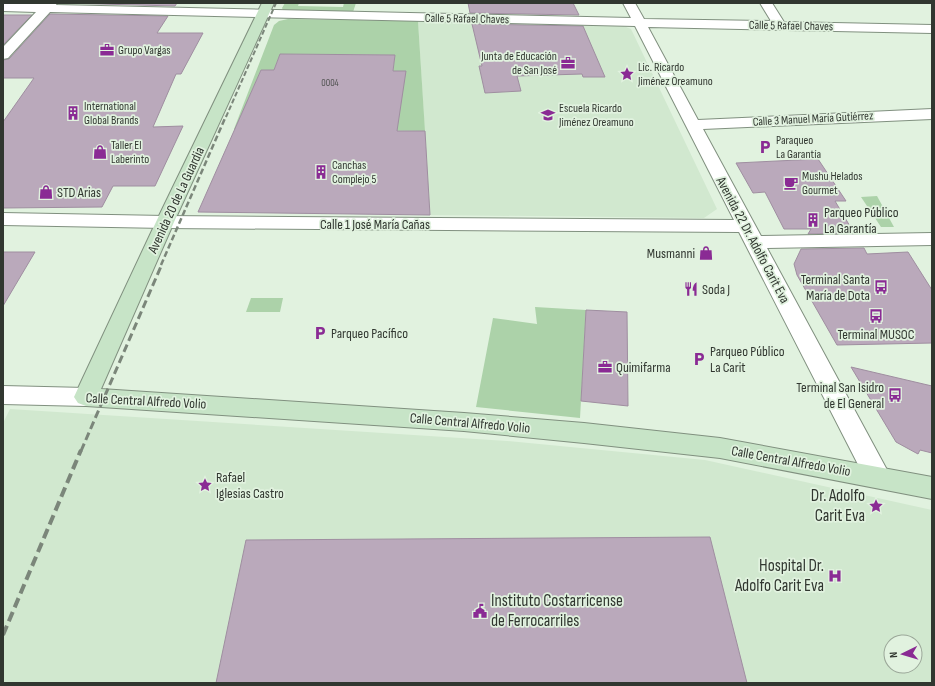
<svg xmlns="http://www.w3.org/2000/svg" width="935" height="686" viewBox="0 0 935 686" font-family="'Sofia Sans Condensed',sans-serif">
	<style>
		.built { fill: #d1e8cf; fill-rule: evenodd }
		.green { fill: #acd2a9; fill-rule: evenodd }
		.building { fill: #baa9bb; stroke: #9f8ea0 }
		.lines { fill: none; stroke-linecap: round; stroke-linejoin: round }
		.minor-casing { stroke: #80907f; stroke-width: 2 }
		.tertiary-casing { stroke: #80907f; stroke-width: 2 }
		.secondary-casing { stroke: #80907f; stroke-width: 2 }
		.minor { fill: #fff; fill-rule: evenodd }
		.tertiary { fill: #fff; fill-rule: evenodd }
		.secondary { fill: #c7e4c7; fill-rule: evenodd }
		.rail-far3 { stroke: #7b867a; stroke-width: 2; stroke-dasharray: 5 2.5; stroke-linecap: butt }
		.rail-far2 { stroke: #7b867a; stroke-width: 2.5; stroke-dasharray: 6 3; stroke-linecap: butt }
		.rail-far1 { stroke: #7b867a; stroke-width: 3; stroke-dasharray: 8 4; stroke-linecap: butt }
		.rail { stroke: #7b867a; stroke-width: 4; stroke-dasharray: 10 5; stroke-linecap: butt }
		.labels { text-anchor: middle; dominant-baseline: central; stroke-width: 3.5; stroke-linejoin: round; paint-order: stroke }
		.far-number-label { font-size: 10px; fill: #535453 }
		.far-street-label { font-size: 12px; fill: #313730; stroke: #e1f2df }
		.far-poi-label { font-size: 12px; fill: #313730; stroke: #e1f2df; text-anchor: start }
		.poi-label { font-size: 14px; fill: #313730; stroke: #e1f2df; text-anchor: start }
		.street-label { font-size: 14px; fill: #313730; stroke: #e1f2df }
		.near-poi-label { font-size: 17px; fill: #313730; stroke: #e1f2df; text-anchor: end }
	</style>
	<rect width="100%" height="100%" fill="#e1f2df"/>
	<g class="built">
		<polygon points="418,21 621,25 631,29 717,209 704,218 430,215"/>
		<path d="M10,409L507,441L705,460L932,510V683H3V423ZM891,642H915V666H891Z"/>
	</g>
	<g class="green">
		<polygon points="285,3 299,3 298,6 343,7 344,3 356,3 353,12 283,10 282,8"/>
		<path d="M288,19L418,21L425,131L234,129L274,25L279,21ZM280,54L395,55L393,71H406L250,95L261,70H274Z"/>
		<polygon points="877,196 894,227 881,227 861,197"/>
		<polygon points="251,298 283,298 280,312 246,312"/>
		<polygon points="535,307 586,310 580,418 476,407 493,318 537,324"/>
	</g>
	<g class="building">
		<polygon points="62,3 177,3 175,6"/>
		<polygon points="468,3 573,3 579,15 470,13"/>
		<polygon points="50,14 168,16 157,33 203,33 181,74 176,74 153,127 183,126 155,186 113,186 102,207 3,208 3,122 34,78 3,78 3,60 9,59"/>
		<polygon points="3,15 32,15 3,45"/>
		<polygon points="472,24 583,26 605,77 583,77 582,74 517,76 521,91 485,93 479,66 482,66"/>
		<polygon points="280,54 395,55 393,71 406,71 397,131 425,131 430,215 198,212 261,70 274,70"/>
		<polygon points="818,159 846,201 835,201 854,233 808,234 811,229 784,229 765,192 753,193 736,163"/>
		<polygon points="864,248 867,254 908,252 932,290 932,343 837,345 797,275 794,264 801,249"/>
		<polygon points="3,252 35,252 3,306"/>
		<polygon points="586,310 627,312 628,406 581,401"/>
		<polygon points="851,367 932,386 932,453 920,450 918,454 896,442"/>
		<polygon points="710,537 747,683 216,683 246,540"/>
	</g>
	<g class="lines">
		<defs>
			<polygon id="minor" points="3,3 43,4 57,3 56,5 631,18 623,3 635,3 644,19 771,21 760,3 772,3 784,22 932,25 932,33 648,27 698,120 932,109 932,119 703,129 761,236 932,233 932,245 767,248 886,468 890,476 886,484 877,487 868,484 739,232 165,228 158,226 156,222 158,218 165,216 734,220 635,26 50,12 8,58 3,59 3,47 36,12 3,11"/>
			<g id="tertiary">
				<polygon points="3,213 165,216 172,218 174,222 172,226 165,228 3,225"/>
				<polygon points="3,386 86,388 94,391 98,397 94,403 86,406 3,404"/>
			</g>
			<polygon id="secondary" points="262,3 274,3 174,222 101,389 464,413 584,423 720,438 932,477 932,499 720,458 584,443 464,431 86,406 78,403 74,397 156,222"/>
		</defs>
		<use href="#minor" class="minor-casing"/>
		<use href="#tertiary" class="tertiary-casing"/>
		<use href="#secondary" class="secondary-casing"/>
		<use href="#minor" class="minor"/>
		<use href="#tertiary" class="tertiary"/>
		<use href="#secondary" class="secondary"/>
		<polyline class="rail-far3" points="226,117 276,3"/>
		<polyline class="rail-far2" points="161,265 226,116"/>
		<polyline class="rail-far1" points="81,451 162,264"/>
		<polyline class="rail" points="3,635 81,450"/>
	</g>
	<defs>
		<symbol id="office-bare" viewBox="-9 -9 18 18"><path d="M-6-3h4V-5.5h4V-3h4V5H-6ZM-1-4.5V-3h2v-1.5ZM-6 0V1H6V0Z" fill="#8a2b94" stroke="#e1f2df" stroke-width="2.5" paint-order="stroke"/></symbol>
		<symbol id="sight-bare" viewBox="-9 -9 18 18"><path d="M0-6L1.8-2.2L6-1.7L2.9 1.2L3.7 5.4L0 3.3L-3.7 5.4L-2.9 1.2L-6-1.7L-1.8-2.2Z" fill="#8a2b94" stroke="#e1f2df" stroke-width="2.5" paint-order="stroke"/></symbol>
		<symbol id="building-bare" viewBox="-9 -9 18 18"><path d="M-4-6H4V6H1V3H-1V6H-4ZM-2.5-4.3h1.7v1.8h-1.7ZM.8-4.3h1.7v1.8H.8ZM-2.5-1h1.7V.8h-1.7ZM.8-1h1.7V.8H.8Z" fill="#8a2b94" stroke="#e1f2df" stroke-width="2.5" paint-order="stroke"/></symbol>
		<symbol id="school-bare" viewBox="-9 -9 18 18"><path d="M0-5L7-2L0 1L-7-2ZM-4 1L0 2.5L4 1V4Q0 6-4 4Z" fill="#8a2b94" stroke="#e1f2df" stroke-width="2.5" paint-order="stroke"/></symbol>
		<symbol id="parking-bare" viewBox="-9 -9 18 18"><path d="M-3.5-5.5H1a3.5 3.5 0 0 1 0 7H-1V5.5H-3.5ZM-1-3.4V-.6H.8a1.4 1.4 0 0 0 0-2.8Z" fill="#8a2b94" stroke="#e1f2df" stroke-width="2.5" paint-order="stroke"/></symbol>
		<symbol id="shop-bare" viewBox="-9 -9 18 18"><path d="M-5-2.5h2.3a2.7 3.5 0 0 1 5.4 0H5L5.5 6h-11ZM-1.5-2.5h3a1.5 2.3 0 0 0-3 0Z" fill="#8a2b94" stroke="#e1f2df" stroke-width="2.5" paint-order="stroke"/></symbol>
		<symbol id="cafe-bare" viewBox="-9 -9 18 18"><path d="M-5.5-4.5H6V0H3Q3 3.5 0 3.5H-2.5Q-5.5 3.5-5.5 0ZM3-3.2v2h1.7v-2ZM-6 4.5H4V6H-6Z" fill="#8a2b94" stroke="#e1f2df" stroke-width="2.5" paint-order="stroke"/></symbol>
		<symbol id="bus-bare" viewBox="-9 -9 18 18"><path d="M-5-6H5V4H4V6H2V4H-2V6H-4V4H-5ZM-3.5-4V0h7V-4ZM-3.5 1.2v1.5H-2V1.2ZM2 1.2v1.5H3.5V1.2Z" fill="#8a2b94" stroke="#e1f2df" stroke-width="2.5" paint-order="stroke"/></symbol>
		<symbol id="restaurant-bare" viewBox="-9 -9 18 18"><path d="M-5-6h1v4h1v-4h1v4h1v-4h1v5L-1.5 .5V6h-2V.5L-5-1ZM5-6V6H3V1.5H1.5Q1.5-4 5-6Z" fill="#8a2b94" stroke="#e1f2df" stroke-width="2.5" paint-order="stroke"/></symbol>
		<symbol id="hospital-bare" viewBox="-9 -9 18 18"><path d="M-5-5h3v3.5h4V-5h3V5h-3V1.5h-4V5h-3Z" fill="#8a2b94" stroke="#e1f2df" stroke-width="2.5" paint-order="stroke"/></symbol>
		<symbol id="civic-bare" viewBox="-9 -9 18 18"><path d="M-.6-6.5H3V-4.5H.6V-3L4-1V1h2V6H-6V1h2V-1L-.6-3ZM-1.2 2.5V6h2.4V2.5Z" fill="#8a2b94" stroke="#e1f2df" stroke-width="2.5" paint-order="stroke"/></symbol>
	</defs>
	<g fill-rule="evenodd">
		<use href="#office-bare" x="97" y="40" width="20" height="20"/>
		<use href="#office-bare" x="558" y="53" width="20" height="20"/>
		<use href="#sight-bare" x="617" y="64" width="20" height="20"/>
		<use href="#building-bare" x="63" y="103" width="20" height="20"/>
		<use href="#school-bare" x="538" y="105" width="20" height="20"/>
		<use href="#parking-bare" x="755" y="137" width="20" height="20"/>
		<use href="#shop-bare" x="90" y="142" width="20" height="20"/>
		<use href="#building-bare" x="311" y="162" width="20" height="20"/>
		<use href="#cafe-bare" x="781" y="173" width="20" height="20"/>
		<use href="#shop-bare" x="36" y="182" width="20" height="20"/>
		<use href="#building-bare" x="803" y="210" width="20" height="20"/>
		<use href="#shop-bare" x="696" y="243" width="20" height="20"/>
		<use href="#bus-bare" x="871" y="277" width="20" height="20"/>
		<use href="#restaurant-bare" x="681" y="279" width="20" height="20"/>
		<use href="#bus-bare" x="866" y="306" width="20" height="20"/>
		<use href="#parking-bare" x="310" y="323" width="20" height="20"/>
		<use href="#parking-bare" x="689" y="349" width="20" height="20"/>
		<use href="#office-bare" x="595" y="357" width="20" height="20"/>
		<use href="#bus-bare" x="885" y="385" width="20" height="20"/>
		<use href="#sight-bare" x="195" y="475" width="20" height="20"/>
		<use href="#sight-bare" x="866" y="496" width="20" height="20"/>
		<use href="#hospital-bare" x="825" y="566" width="20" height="20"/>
		<use href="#civic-bare" x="470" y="601" width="20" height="20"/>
	</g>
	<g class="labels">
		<g class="far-number-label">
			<text x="330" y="83">0004</text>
		</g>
		<g class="far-street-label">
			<text transform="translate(467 19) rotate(1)">Calle 5 Rafael Chaves</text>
			<text transform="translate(791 26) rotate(1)">Calle 5 Rafael Chaves</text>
			<text transform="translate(813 119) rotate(-3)">Calle 3 Manuel María Gutiérrez</text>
		</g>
		<g class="far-poi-label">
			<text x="118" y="50">Grupo Vargas</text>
			<text x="557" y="56" text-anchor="end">Junta de Educación<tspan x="557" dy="14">de San José</tspan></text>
			<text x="638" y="67">Lic. Ricardo<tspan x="638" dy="14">Jiménez Oreamuno</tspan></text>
			<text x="84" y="106">International<tspan x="84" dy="14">Global Brands</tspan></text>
			<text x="559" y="108">Escuela Ricardo<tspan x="559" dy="14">Jiménez Oreamuno</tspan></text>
			<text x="776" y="140">Paraqueo<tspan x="776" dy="14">La Garantía</tspan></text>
			<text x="111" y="145">Taller El<tspan x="111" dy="14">Laberinto</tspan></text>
			<text x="332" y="165">Canchas<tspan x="332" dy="14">Complejo 5</tspan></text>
			<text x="802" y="176">Mushu Helados<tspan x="802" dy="14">Gourmet</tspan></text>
		</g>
		<g class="poi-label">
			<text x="57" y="192">STD Arias</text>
			<text x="824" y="212">Parqueo Público<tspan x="824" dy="16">La Garantía</tspan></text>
			<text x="695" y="253" text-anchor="end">Musmanni</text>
			<text x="870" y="279" text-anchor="end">Terminal Santa<tspan x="870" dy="16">María de Dota</tspan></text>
			<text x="702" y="289">Soda J</text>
			<text x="331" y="333">Parqueo Pacífico</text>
			<text x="876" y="334" text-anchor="middle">Terminal MUSOC</text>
			<text x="710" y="351">Parqueo Público<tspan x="710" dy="16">La Carit</tspan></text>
			<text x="616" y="367">Quimifarma</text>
			<text x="884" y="387" text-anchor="end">Terminal San Isidro<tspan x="884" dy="16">de El General</tspan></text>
			<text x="216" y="477">Rafael<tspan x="216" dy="16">Iglesias Castro</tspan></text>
		</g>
		<g class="street-label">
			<text transform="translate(176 200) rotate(-65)">Avenida 20 de La Guardia</text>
			<text x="375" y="224">Calle 1 José María Cañas</text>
			<text transform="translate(753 240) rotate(62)">Avenida 22 Dr. Adolfo Carit Eva</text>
			<text transform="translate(146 401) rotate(3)">Calle Central Alfredo Volio</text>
			<text transform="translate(470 423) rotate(5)">Calle Central Alfredo Volio</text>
			<text transform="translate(791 461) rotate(10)">Calle Central Alfredo Volio</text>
		</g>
		<g class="near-poi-label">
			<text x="865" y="496">Dr. Adolfo<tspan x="865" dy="20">Carit Eva</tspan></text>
			<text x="824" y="566">Hospital Dr.<tspan x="824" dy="20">Adolfo Carit Eva</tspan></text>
			<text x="491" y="601" text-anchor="start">Instituto Costarricense<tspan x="491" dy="20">de Ferrocarriles</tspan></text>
		</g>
	</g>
	<rect width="935" height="686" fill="none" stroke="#313730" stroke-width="8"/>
	<g transform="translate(903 654) rotate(265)"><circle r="19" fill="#e1f2df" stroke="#9ba799"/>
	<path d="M0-3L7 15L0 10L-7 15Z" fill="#8a2b94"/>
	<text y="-6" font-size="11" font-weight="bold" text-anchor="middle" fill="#313730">N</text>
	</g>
</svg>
